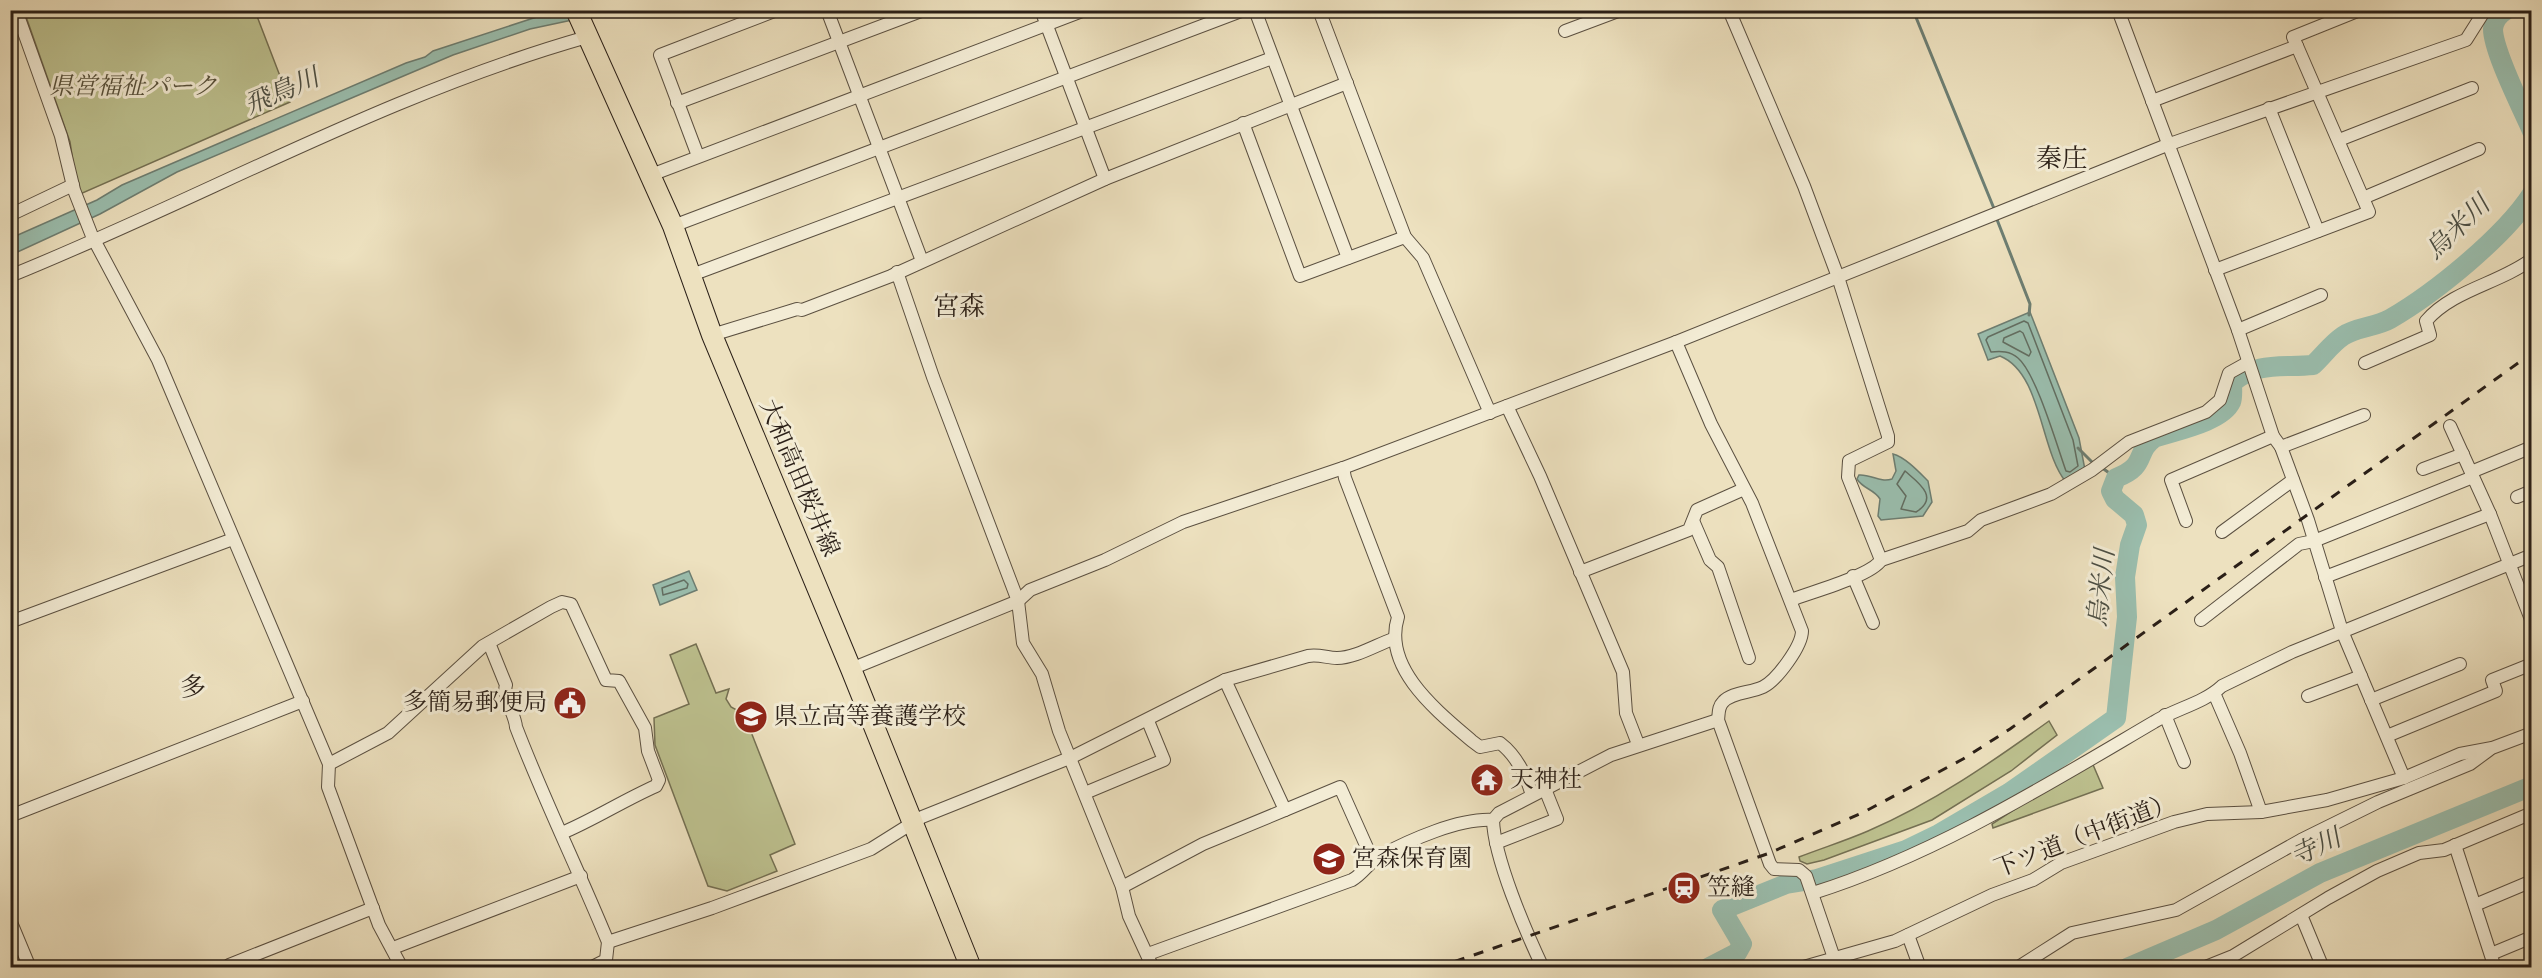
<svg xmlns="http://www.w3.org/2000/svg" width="2542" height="978" viewBox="0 0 2542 978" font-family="'IM FELL DW Pica','Noto Serif JP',serif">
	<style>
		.green { fill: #bdc18f; stroke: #747053; stroke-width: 1.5 }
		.water { fill: #9abeae; stroke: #6d7e72; stroke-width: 1.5 }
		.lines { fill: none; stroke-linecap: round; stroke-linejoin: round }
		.shore { stroke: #626e62; stroke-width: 1.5 }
		.stream { stroke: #6d7e72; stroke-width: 3 }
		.river { stroke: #9abeae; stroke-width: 20 }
		.minor-casing { stroke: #5b5041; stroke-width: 14 }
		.primary-casing { stroke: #2a1f17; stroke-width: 22 }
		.minor { stroke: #f3ecd5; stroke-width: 12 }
		.primary { stroke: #ede1bf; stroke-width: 20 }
		.rail { stroke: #2a1f17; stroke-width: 3; stroke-dasharray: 10 10; stroke-linecap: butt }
		.labels { text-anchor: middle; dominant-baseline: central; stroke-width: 6; stroke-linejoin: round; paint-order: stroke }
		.park-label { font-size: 24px; font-style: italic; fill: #56503b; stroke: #f3ecd5 }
		.street-label { font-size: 24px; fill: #2a1f17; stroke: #f3ecd5 }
		.poi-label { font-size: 24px; fill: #2a1f17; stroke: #f3ecd5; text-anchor: start }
		.water-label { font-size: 26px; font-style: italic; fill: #4c4f44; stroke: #f3ecd5 }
		.neighbourhood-label { font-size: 26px; fill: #2a1f17; stroke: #f3ecd5 }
	</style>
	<rect width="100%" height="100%" fill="#ede1bf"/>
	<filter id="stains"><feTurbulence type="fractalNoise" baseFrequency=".00333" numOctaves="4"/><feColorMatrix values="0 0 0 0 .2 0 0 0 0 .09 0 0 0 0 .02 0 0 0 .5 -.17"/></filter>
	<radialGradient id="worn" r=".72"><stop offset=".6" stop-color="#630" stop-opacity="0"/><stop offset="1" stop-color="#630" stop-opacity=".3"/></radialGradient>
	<g class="green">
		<polygon points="24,11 255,11 290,102 78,195 70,142"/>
		<polygon points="696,644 716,693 729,689 726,699 731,707 744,714 795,844 770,855 777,871 727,891 708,886 655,745 654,718 689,704 670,655"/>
		<path d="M2049,721L2057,735L2011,771L1932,820L1824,860L1807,864L1800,861L1799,857C1822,848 1845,841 1868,831C1933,803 1992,762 2049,721Z"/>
		<polygon points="2091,760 2103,788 1993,828 1992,824"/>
	</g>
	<g class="water">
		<polygon points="555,11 606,11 591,16 530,29 453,55 177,172 100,214 11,255 11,238 97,200 122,185 406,63 425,57 433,51"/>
		<path d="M2030,312L2079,438L2085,470L2066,482C2040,451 2042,373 2000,356L1988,360L1978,334Z"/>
		<path d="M1893,454C1905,457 1919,472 1928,481L1932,502L1923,516L1881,520L1878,516L1880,499C1874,489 1863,489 1857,479L1859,475C1871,474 1880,483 1892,479L1896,471Z"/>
		<polygon points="689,571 697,590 660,605 653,585"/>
	</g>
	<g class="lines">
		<g class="shore">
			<path d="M2024,321L2028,323L2073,440L2078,466L2070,472L2066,471C2057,446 2036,373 2018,358C2010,351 2001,351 1991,352L1986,340L1988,337Z"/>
			<polygon points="2020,331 2023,333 2031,352 2029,356 2003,342 2004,338"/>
			<path d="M1905,471C1916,481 1941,497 1916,512L1901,509L1906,496L1897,484Z"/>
			<polygon points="684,580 688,584 687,588 663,595 662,588"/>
		</g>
		<g class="stream">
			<polyline points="1913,10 1995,211"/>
			<polyline points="1996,217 2030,304 2029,315"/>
			<polyline points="2078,448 2095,465"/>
			<polyline points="2101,467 2116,478"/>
		</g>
		<g class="river">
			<path d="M2506,10C2499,14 2494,20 2493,29C2493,51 2522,108 2532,131"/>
			<path d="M1708,968L1737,953L1742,944L1722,910L1786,884L1817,879L1906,850L1939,834L2009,793L2116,718L2127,617L2125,577L2130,545L2137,525L2134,515L2115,499L2111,491L2116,478C2148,466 2134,453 2154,438C2174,431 2222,422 2231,402C2233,397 2232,390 2232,383C2256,361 2284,368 2313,365C2323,356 2331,344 2343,336C2356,327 2376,327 2390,319C2435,293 2504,237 2532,194"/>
			<polyline points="2127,968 2216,930 2320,873 2532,786"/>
		</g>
		<defs>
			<g id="minor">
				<polyline points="16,10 61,136 74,190 92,236 158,360 329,764 328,787 379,925 402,968"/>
				<polyline points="827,10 922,261"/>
				<polyline points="1041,10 1105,179"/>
				<polyline points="1255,10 1348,258"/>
				<polyline points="1319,10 1405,237 1423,258 1490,413"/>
				<path d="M1729,10L1804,186L1838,277L1888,436V442L1849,461L1848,477L1881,560C1871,576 1811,592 1791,600"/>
				<polyline points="2118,10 2238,330 2273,436 2281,447 2308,520 2342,631 2404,778"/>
				<polyline points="2531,10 2532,19"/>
				<polyline points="1565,31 1621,10"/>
				<polyline points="2297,46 2293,37 2360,10"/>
				<polyline points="2152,101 2297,46 2369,212 2215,270"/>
				<polyline points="677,103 924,10"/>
				<polyline points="2269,108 2318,231"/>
				<polyline points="1243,123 1300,276 1405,237"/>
				<polyline points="2339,140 2472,88"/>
				<polyline points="698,156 660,55 777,10"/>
				<polyline points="651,175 1085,10"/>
				<polyline points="2363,198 2479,149"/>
				<polyline points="10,215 73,185"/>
				<polyline points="673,226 1244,10"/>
				<polyline points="897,272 933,377 1018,601 1023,643 1042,674 1059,731 1122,887 1129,916 1153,968"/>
				<path d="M10,276C203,198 386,94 587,37"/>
				<polyline points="689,276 1272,58"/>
				<polyline points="2238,330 2321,295"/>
				<polyline points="712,335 797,309 802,310 891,276 1105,179 1347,83"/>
				<path d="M1676,342L1711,424L1752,503L1802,631C1802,646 1777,680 1763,687C1751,693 1732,692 1723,702C1718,707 1719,713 1718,720L1770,864L1774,869L1799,870L1806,876L1834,958"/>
				<path d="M2365,363L2430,335L2426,321C2454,289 2499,284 2532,259"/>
				<polyline points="1507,406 1540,476 1623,672 1626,713 1638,744"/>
				<polyline points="2450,426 2490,514 2532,622"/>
				<polyline points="2281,447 2364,415"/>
				<path d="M1343,468L1345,478L1398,617C1382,668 1437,711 1472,741L1480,747L1500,743C1517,756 1526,775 1532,795"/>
				<polyline points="2423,469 2463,454"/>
				<polyline points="2471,472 2532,447"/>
				<polyline points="2517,497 2532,491"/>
				<polyline points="2186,521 2171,480 2273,436"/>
				<polyline points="1694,523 1710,560 1718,567 1749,658"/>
				<polyline points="2222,532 2293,480"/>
				<polyline points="1881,560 1968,531 1981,520 2051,494 2092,470 2129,442 2206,412 2220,400 2229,373 2247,363"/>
				<polyline points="1580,572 1689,530 1697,510 1744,489"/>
				<polyline points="1853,576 1873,623"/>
				<polyline points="2325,577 2490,514"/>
				<polyline points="2201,620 2299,544 2314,541 2473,477"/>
				<polyline points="10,622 233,539"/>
				<path d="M489,643L506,685C502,698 515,713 516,727C544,800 578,869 608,942L606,960L590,968"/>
				<polyline points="851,669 1018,601 1030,590 1105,560 1183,522 1343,468 1676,342 2167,145 2466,40 2485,10"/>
				<polyline points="2214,693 2240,753 2261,812"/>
				<polyline points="2308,696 2361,676"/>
				<polyline points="2371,700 2460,664"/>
				<polyline points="2165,715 2184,762"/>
				<polyline points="2387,736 2496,691 2492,680 2532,664"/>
				<path d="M329,764L388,733L483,646L551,607L562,602L571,604L606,680L619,681L645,728L648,751L659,780L656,786C624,800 595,819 562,833"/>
				<polyline points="1085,793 1164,760 1148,721"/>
				<polyline points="1285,810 1340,787 1373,861"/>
				<polyline points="10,816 303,701"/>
				<polyline points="1496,843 1557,819 1545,789"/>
				<polyline points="2455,845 2495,968"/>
				<polyline points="1122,887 1203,844 1285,810 1225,680"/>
				<path d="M1813,893C1934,855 2045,786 2154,722C2175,709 2204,703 2222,686L2292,652L2532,555"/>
				<polyline points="2475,905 2532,881"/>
				<polyline points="2301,915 2323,968"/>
				<polyline points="10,920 30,968"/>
				<polyline points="1908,935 1920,968"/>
				<path d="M608,942L712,908L871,849L922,817L1072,757L1225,680L1308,656C1319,654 1327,658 1337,658C1355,658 1376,645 1393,639"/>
				<polyline points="393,948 581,876"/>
				<path d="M1148,954L1352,880C1363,874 1369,862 1380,856C1410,840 1459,818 1493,820"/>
				<polyline points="2491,954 2532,937"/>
				<polyline points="230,968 229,965 373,908"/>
				<path d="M1543,968C1526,932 1494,858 1493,820L1499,813L1611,755L1718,720"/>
				<polyline points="1800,968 1895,941 1992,895 2033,880 2061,863 2174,822 2207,814 2261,812 2327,800 2404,778 2460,754 2492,748 2532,733"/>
				<polyline points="2017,968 2072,933 2176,910 2301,840 2378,802 2470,764 2489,750"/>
				<polyline points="2203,968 2233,956 2328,898 2377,871 2419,853 2444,850 2532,813"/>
			</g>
			<polyline id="primary" points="576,10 673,226 712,335 851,669 971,968"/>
		</defs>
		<use href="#minor" class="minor-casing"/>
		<use href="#primary" class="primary-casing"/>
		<use href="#minor" class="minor"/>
		<use href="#primary" class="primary"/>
		<polyline class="rail" points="1436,968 1767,854 1864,812 1963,759 2010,729 2532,353"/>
	</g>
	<defs>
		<symbol id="civic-disc" viewBox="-11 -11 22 22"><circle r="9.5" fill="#8f2418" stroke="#f3ecd5"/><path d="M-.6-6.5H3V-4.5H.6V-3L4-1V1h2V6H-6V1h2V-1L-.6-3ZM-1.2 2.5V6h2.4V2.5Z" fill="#fff"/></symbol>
		<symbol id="school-disc" viewBox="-11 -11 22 22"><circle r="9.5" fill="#8f2418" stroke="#f3ecd5"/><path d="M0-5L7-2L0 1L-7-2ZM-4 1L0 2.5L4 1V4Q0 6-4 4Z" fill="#fff"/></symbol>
		<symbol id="temple-disc" viewBox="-11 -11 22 22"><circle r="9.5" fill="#8f2418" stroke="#f3ecd5"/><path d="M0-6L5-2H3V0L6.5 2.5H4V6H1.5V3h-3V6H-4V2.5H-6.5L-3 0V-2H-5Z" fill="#fff"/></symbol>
		<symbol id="station-disc" viewBox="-11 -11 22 22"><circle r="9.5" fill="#8f2418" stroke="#f3ecd5"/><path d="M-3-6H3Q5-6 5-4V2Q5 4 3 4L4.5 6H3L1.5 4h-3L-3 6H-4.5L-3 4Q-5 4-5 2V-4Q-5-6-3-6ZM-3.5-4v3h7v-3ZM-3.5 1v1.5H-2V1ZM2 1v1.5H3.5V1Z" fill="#fff"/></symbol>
	</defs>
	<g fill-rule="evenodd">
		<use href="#civic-disc" x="551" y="684" width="38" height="38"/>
		<use href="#school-disc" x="732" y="698" width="38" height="38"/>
		<use href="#temple-disc" x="1468" y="761" width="38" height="38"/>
		<use href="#school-disc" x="1310" y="840" width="38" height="38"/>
		<use href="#station-disc" x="1665" y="869" width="38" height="38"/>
	</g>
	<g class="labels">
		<g class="park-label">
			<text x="133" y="87">県営福祉パーク</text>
		</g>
		<g class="street-label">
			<text transform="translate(799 478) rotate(67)">大和高田桜井線</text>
			<text transform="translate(2085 836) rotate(-21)">下ツ道（中街道）</text>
		</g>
		<g class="poi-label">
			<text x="547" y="703" text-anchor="end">多簡易郵便局</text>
			<text x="774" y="717">県立高等養護学校</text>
			<text x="1510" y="780">天神社</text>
			<text x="1352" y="859">宮森保育園</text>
			<text x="1707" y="888">笠縫</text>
		</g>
		<g class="water-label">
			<text transform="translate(282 92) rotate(-23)">飛鳥川</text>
			<text transform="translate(2458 228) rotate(-44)">烏米川</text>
			<text transform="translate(2102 588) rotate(-84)">烏米川</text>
			<text transform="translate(2316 848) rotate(-25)">寺川</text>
		</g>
		<g class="neighbourhood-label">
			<text x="2062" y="159">秦庄</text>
			<text x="959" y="307">宮森</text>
			<text x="193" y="688">多</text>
		</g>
	</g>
	<rect width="2542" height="978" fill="none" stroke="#ede1bf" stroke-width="36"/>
	<rect x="12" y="12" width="2518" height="954" fill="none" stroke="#2a1f17" stroke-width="3"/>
	<rect x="18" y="18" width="2506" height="942" fill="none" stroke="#2a1f17" stroke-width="1.5"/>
	<rect width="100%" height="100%" filter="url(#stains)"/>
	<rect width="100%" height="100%" fill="url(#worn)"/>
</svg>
